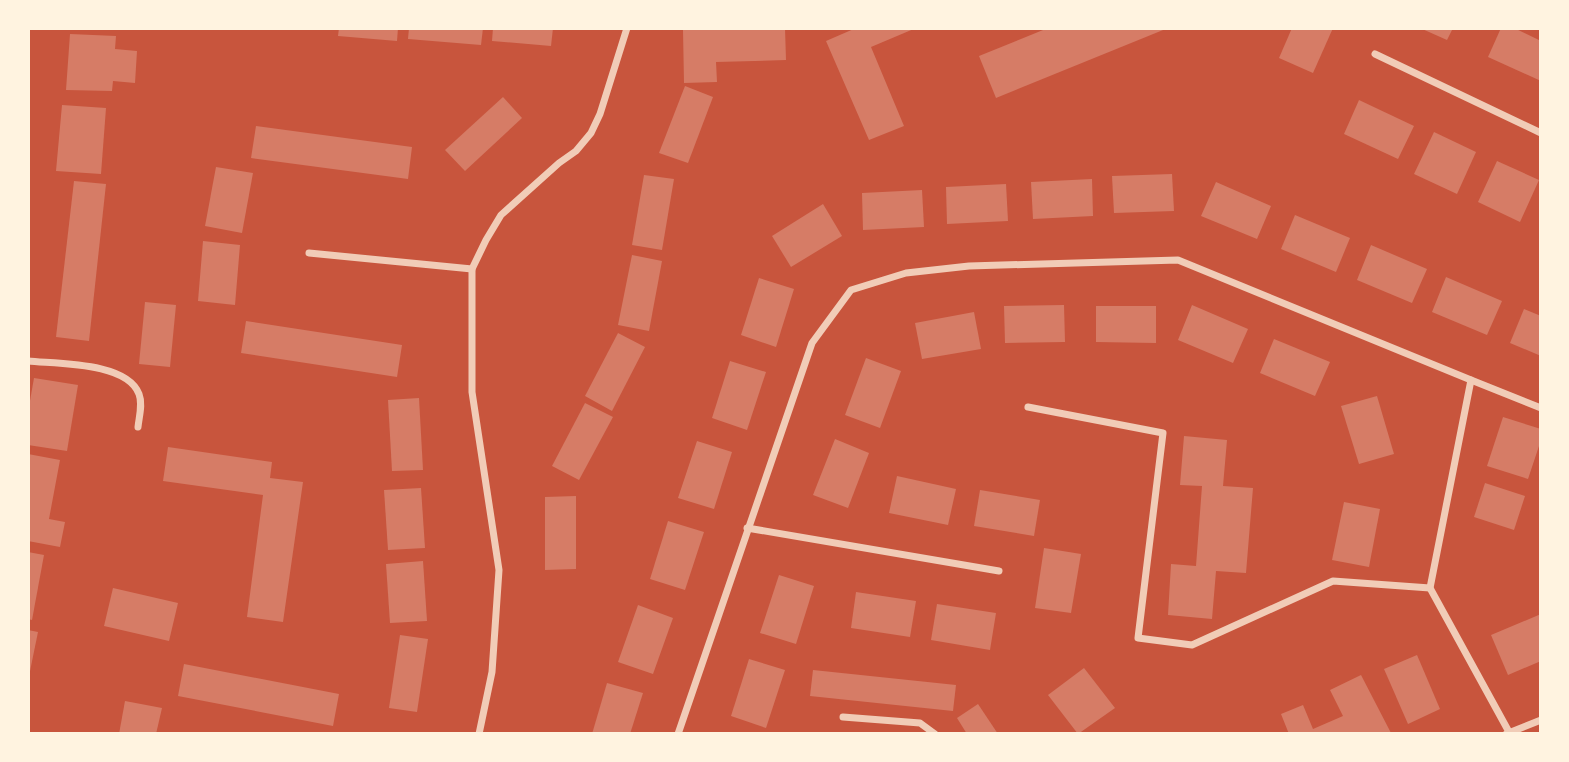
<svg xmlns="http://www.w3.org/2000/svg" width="1569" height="762" viewBox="0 0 1569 762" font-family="Commissioner,sans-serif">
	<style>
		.building { fill: #d67c66 }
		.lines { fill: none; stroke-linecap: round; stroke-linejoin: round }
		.minor { stroke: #f1ccb7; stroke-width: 7 }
	</style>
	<rect width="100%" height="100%" fill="#c8553d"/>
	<g class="building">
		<polygon points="339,28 398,28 397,41 338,36"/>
		<polygon points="409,28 483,28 481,45 408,39"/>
		<polygon points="493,28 553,28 551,46 492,41"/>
		<polygon points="785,28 786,60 716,62 717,82 684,83 683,30"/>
		<polygon points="856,28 916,28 871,47 904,126 869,140 826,41"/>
		<polygon points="1048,28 1168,28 996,98 979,56"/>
		<polygon points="1292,28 1333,28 1313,73 1279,58"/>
		<polygon points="1420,28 1453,28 1447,40"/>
		<polygon points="1501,28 1514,28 1541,41 1541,81 1488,57"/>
		<polygon points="70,34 116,36 115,49 137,51 135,83 113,81 112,91 66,90"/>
		<polygon points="685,86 713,97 688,163 659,153"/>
		<polygon points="503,97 522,118 465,171 445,150"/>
		<polygon points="1359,100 1414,126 1398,159 1344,134"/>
		<polygon points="62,105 106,108 101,174 56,171"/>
		<polygon points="256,126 412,147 408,179 251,158"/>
		<polygon points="1434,132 1476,152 1457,194 1414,174"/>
		<polygon points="1497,161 1539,180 1520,222 1478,202"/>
		<polygon points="216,167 253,173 242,233 205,226"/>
		<polygon points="1172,174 1174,211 1114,213 1112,176"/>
		<polygon points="644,175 674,179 662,250 632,245"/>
		<polygon points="1092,179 1093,216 1033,219 1031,182"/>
		<polygon points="74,181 106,184 89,341 56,337"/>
		<polygon points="1216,182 1271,206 1257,239 1201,216"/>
		<polygon points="1006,184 1008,221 947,224 946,187"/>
		<polygon points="922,190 924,227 863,230 862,193"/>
		<polygon points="823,204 842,236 791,267 772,236"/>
		<polygon points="1295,215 1350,238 1336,272 1281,249"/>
		<polygon points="203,241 240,245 235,305 198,301"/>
		<polygon points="1371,245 1427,269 1412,303 1357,280"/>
		<polygon points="632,255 662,261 649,331 618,325"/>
		<polygon points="1446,277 1502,301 1487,335 1432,312"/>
		<polygon points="759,278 794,289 776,347 741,335"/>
		<polygon points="145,302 176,305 170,367 139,364"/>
		<polygon points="1064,305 1065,342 1005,343 1004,306"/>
		<polygon points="1192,305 1248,329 1233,363 1178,340"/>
		<polygon points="1096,306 1156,306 1156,343 1096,342"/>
		<polygon points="1524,309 1541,316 1541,356 1510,343"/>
		<polygon points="974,312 981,349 922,359 915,323"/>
		<polygon points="246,321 402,345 397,377 241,353"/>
		<polygon points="618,333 645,347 612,411 585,396"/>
		<polygon points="1274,339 1330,362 1315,396 1260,373"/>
		<polygon points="866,358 901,371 880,428 845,415"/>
		<polygon points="730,361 766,372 747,430 712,418"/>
		<polygon points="34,378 78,385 67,451 28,445 28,412"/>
		<polygon points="1377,396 1394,454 1359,464 1341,406"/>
		<polygon points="419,398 423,470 392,471 388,400"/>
		<polygon points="585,403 613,417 579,480 552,466"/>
		<polygon points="1503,417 1541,429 1541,440 1528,479 1487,466"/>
		<polygon points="1184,436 1227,440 1223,486 1253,488 1246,573 1216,571 1212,619 1168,615 1171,564 1196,566 1202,486 1180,485"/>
		<polygon points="835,439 869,453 848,508 813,495"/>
		<polygon points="697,441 732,452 714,509 678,498"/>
		<polygon points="168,447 272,462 270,478 303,482 283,622 247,617 263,495 163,481"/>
		<polygon points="28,454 60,460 49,519 65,522 60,547 28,541"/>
		<polygon points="897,476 956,489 948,525 889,513"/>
		<polygon points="1485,483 1525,496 1514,530 1474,517"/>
		<polygon points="421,488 425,548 388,550 384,490"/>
		<polygon points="980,490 1040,500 1034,536 974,526"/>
		<polygon points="576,496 576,569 545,570 545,497"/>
		<polygon points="1344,502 1380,509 1369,567 1332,560"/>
		<polygon points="668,521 704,532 685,590 650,579"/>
		<polygon points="1044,548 1081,554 1071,613 1035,608"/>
		<polygon points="28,552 44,555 32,620 28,619"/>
		<polygon points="423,561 427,621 390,623 386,564"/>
		<polygon points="779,575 814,586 796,644 760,633"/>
		<polygon points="113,588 178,603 169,641 104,626"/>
		<polygon points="856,592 916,601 910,637 851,628"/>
		<polygon points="937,604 996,613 990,650 931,640"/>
		<polygon points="638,605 673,618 653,674 618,662"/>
		<polygon points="1541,614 1541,661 1508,675 1491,635"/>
		<polygon points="28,630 38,632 29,676 28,675"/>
		<polygon points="400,635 428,639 417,712 389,708"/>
		<polygon points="1417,655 1440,709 1408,724 1384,669"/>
		<polygon points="749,659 785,670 766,728 731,716"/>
		<polygon points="184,664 339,694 333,726 178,696"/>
		<polygon points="1084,668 1115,708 1078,734 1048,695"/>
		<polygon points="813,670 956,685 953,711 810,696"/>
		<polygon points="1361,675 1391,733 1289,734 1281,714 1303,705 1313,729 1343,716 1330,690"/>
		<polygon points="607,683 643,693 630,734 592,734"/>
		<polygon points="125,701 162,708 156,734 119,734"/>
		<polygon points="978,704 998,734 967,734 957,718"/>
	</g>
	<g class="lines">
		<g class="minor">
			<polyline points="1375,54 1541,133"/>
			<polyline points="309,253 472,269"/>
			<path d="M28,361C58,364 127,362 139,394C143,404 139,417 138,427"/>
			<polyline points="1471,380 1541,408"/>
			<polyline points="1028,407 1163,433 1138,638 1192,645 1333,581 1430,588"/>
			<polyline points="747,528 999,571"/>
			<polyline points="843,717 920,723 935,734"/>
			<polyline points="479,734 492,672 499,570 472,392 472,269 486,240 501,215 559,163 576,151 591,133 600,114 627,28"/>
			<polyline points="678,734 812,343 851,290 906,273 969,266 1178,260 1471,380 1430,588 1509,732"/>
			<polyline points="1506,734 1541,720"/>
		</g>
	</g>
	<rect width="1569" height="762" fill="none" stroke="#fff3e0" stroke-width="60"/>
</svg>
